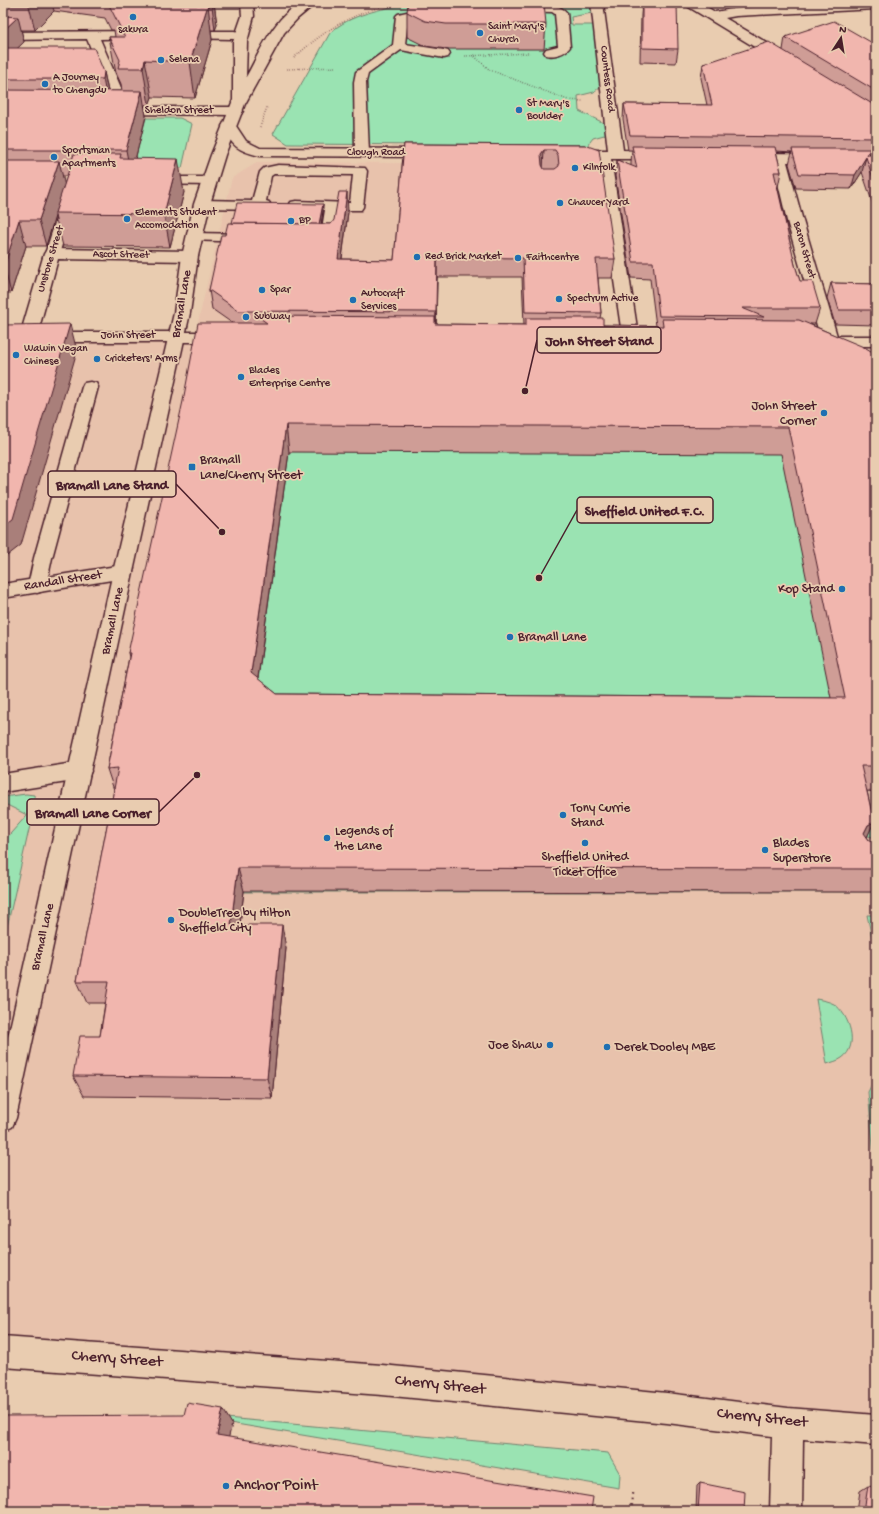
<svg xmlns="http://www.w3.org/2000/svg" width="879" height="1514" viewBox="0 0 879 1514" font-family="'Gochi Hand',sans-serif">
	<style>
		.built { fill: #e8c2ac }
		.green { fill: #9ae3b2; stroke: #72816e }
		.lines { fill: none; stroke-linecap: round; stroke-linejoin: round }
		.lane-casing { stroke: #4a1f2b; stroke-width: 3 }
		.street-casing { stroke: #4a1f2b; stroke-width: 3 }
		.highway-casing { stroke: #4a1f2b; stroke-width: 3 }
		.path-far1 { stroke: #4a1f2b; stroke-width: 1.5; stroke-dasharray: 0.5 2; stroke-linecap: butt }
		.path { stroke: #4a1f2b; stroke-width: 3; stroke-dasharray: 1.5 4; stroke-linecap: butt }
		.lane { fill: #e9ccb0; fill-rule: evenodd }
		.street { fill: #e9ccb0; fill-rule: evenodd }
		.highway { fill: #e9ccb0; fill-rule: evenodd }
		.wall { fill: #cf9d96; stroke: #4a1f2b; fill-rule: evenodd }
		.shaded-wall { fill: #a97f7a; stroke: #4a1f2b }
		.building { fill: #f1b6ae; stroke: #4a1f2b; fill-rule: evenodd }
		.poi-dot { fill: #1f6fb2; stroke: #e9ccb0; stroke-width: 1.5 }
		.labels { text-anchor: middle; dominant-baseline: central; stroke-width: 3.5; stroke-linejoin: round; paint-order: stroke }
		.far-poi-label { font-size: 11px; fill: #4a1f2b; stroke: #e9ccb0; text-anchor: start }
		.far-street-label { font-size: 11px; fill: #4a1f2b; stroke: #e9ccb0 }
		.street-label { font-size: 13px; fill: #4a1f2b; stroke: #e9ccb0 }
		.poi-label { font-size: 13px; fill: #4a1f2b; stroke: #e9ccb0; text-anchor: start }
		.near-street-label { font-size: 16px; fill: #4a1f2b; stroke: #e9ccb0 }
		.near-poi-label { font-size: 16px; fill: #4a1f2b; stroke: #e9ccb0; text-anchor: start }
		.leader { fill: none; stroke: #4a1f2b; stroke-width: 1.5 }
		.callout-dot { fill: #4a1f2b; stroke: #e9ccb0; stroke-width: 1.5 }
		.callout { fill: #e9ccb0; stroke: #4a1f2b; stroke-width: 1.5 }
		.callout-label { font-size: 14px; text-anchor: middle; font-weight: bold; fill: #4a1f2b }
	</style>
	<rect width="100%" height="100%" fill="#e9ccb0"/>
	<filter id="ink" filterUnits="userSpaceOnUse"><feTurbulence type="fractalNoise" baseFrequency=".025" numOctaves="2"/><feDisplacementMap in="SourceGraphic" scale="8" xChannelSelector="R" yChannelSelector="G"/><feConvolveMatrix kernelMatrix="1 2 1 2 8 2 1 2 1" color-interpolation-filters="sRGB"/></filter>
	<g filter="url(#ink)">
		<g class="built">
			<polygon points="258,162 403,163 395,279 303,333 196,331 232,178"/>
			<polygon points="3,337 876,341 876,1430 3,1352"/>
		</g>
		<g class="green">
			<path d="M407,3H592V13L571,17L572,25H596L602,85L594,92L578,96L579,111L606,124L608,134L593,138L587,146L288,144L273,134L330,33C350,14 381,10 407,3Z"/>
			<polygon points="146,118 180,118 192,124 182,168 133,168"/>
			<polygon points="783,355 850,791 862,817 876,818 876,838 860,834 873,892 244,892 188,428"/>
			<polygon points="26,794 34,795 35,803 3,945 3,842 27,815 3,803 3,797"/>
			<polygon points="867,915 876,915 876,956"/>
			<path d="M816,999C822,1000 828,1001 834,1004C849,1014 860,1046 842,1058C838,1061 832,1062 827,1064Z"/>
			<polygon points="876,1076 876,1158 874,1156 868,1092"/>
			<polygon points="226,1418 608,1453 620,1474 619,1488 224,1422"/>
		</g>
		<g class="lines">
			<defs>
				<g id="lane">
					<polygon points="433,6 437,7 439,9 437,11 408,18 405,44 444,50 448,51 450,54 448,57 444,58 401,50 368,74 366,82 369,153 367,156 357,156 355,153 354,82 356,72 393,45 396,16 398,14"/>
					<path d="M517,6C531,6 557,0 567,13L570,47C565,54 554,57 546,55L544,52L546,49L558,46L555,14L552,12L513,11L511,9L513,7Z"/>
					<polygon points="278,165 365,168 367,171 363,207 361,210 339,210 334,239 332,242 327,243 311,242 309,239 311,236 321,235 325,210 291,208 289,205 291,202 296,201 350,203 353,175 274,174 271,176 266,201 269,202 271,205 269,208 264,209 202,208 197,207 195,204 197,201 202,200 252,201 260,172 264,168"/>
					<polygon points="68,200 73,201 75,204 59,254 57,257 52,258 47,257 45,254 61,204 63,201"/>
					<polygon points="194,233 248,234 253,235 255,238 253,241 248,242 189,240 187,237 189,234"/>
					<polygon points="90,382 96,383 98,387 52,558 46,586 43,591 37,593 31,591 28,586 34,558 82,387 84,383"/>
				</g>
				<g id="street">
					<polygon points="591,3 603,3 623,150 662,151 667,152 669,155 667,158 662,159 611,159 639,341 637,345 631,346 625,345 623,341 596,159 565,157 563,154 565,151 570,150 608,150"/>
					<path d="M685,3H700L715,12C765,3 825,3 876,3V9L736,16L725,18L791,57L793,60L791,63H781L687,6Z"/>
					<polygon points="146,31 151,32 153,35 151,38 100,39 125,97 123,107 236,107 241,108 243,111 241,114 236,115 110,114 108,111 111,97 87,39 3,40 3,32"/>
					<polygon points="182,31 234,31 239,32 241,35 239,38 234,39 177,38 175,35 177,32"/>
					<path d="M229,122L234,123L246,141L260,148L432,149L437,150L439,153L437,156L432,157L260,156C238,151 232,146 222,126L224,123Z"/>
					<polygon points="748,153 876,154 876,162 787,162 803,221 837,336 876,336 876,346 821,346 815,345 813,341 815,337 820,336 787,221 773,162 743,160 741,157 743,154"/>
					<polygon points="152,177 210,177 215,178 217,181 215,184 210,185 147,184 145,181 147,178"/>
					<polygon points="52,249 190,251 196,253 198,256 196,259 190,261 58,259 38,332 225,332 231,333 233,337 231,341 225,342 3,342 3,332 21,332 44,254 46,251"/>
					<polygon points="123,565 130,567 133,572 130,577 3,598 3,584"/>
					<polygon points="80,762 88,765 91,771 88,777 80,780 3,792 3,774"/>
					<polygon points="3,1337 382,1365 667,1393 788,1408 876,1415 876,1445 803,1439 802,1511 770,1511 772,1436 667,1423 382,1395 3,1367"/>
				</g>
				<path id="highway" d="M241,3H253L254,16L247,42L246,77C259,54 275,14 301,4C305,2 312,3 316,3L298,18L284,33L245,104L225,155L210,204L198,256L190,313L133,572L16,1118L12,1127L3,1131V1059L113,572L174,313L182,256L194,204L211,155L233,100V42L242,16Z"/>
			</defs>
			<use href="#lane" class="lane-casing"/>
			<use href="#street" class="street-casing"/>
			<use href="#highway" class="highway-casing"/>
			<g class="path-far1">
				<polyline points="473,55 490,70 568,100 583,101"/>
				<polyline points="465,56 530,53"/>
				<path d="M294,58C321,33 344,18 380,7"/>
				<polyline points="287,69 337,67"/>
				<polyline points="260,127 267,107"/>
			</g>
			<polyline class="path" points="631,1511 633,1491"/>
			<use href="#lane" class="lane"/>
			<use href="#street" class="street"/>
			<use href="#highway" class="highway"/>
		</g>
		<g class="wall">
			<path d="M3,3H214L217,25L215,30H211L212,40L195,98L152,97L149,105H144L146,116L135,159L184,192L170,247L63,246L55,216L46,246H26L11,293H3ZM54,11L105,18L111,30H114L115,37H109L116,73L121,84L122,91H108L104,72L17,48L24,42L21,30H35ZM62,176H67L64,185Z"/>
			<polygon points="642,3 678,49 676,63 640,62 641,15"/>
			<polygon points="874,3 876,3 876,19 872,12"/>
			<polygon points="407,12 546,24 544,49 446,49 425,46 407,37"/>
			<path d="M785,37L876,45V148L873,152H870L869,155H876V213L862,172L851,189L796,188L789,164L792,152L776,151L781,172L778,187L795,265L800,281L820,308L815,324H810L876,354V792L867,791L874,822L867,837L869,840L876,842V886L873,892L244,891L240,925L286,948L272,1098L84,1096L73,1076L100,1036L105,1003H87L77,981L114,790L107,769L129,657L128,653L232,323L212,309L209,290L225,235L232,223L323,211L321,224H331L348,212L342,259L394,260L404,144L585,145L615,259L612,278H598L601,313L600,318L603,325L656,326L650,279L631,278L615,176L617,160L631,166V162L632,150H628L623,119L624,104L707,105L701,78L703,64L783,50ZM437,277H522L524,325L436,324ZM289,452L781,454L831,698L277,694L258,679Z"/>
			<polygon points="831,283 876,284 876,325 835,324 827,298"/>
			<polygon points="700,1483 744,1511 696,1511 697,1486"/>
			<polygon points="868,1486 876,1511 857,1511 860,1491"/>
		</g>
		<g class="shaded-wall">
			<polygon points="32,3 52,3 54,11 35,30 29,6"/>
			<polygon points="213,3 214,3 217,25 215,30 212,6"/>
			<polygon points="208,5 212,40 195,98 190,62"/>
			<polygon points="18,17 24,42 3,62 3,31"/>
			<polygon points="145,60 152,97 149,105 143,68"/>
			<polygon points="104,72 109,97 108,104 103,79"/>
			<polygon points="142,91 146,116 131,176 126,150"/>
			<polygon points="876,142 876,148 873,152"/>
			<polygon points="544,150 543,170 540,173 541,154"/>
			<polygon points="866,157 862,172 851,189 855,175"/>
			<polygon points="178,159 184,192 170,247 164,214"/>
			<polygon points="59,161 65,186 55,213 55,216 46,246 39,220"/>
			<polygon points="347,192 348,212 339,279 338,259"/>
			<polygon points="323,204 323,211 320,233 319,226"/>
			<polygon points="19,220 26,246 11,293 4,267"/>
			<polygon points="437,257 437,277 436,331 436,312"/>
			<polygon points="70,324 77,351 21,545 3,559 3,526"/>
			<polygon points="286,425 289,452 255,699 251,673"/>
			<polygon points="874,822 863,846 864,833 868,825"/>
			<polygon points="238,868 244,891 237,948 231,925"/>
			<polygon points="282,925 286,948 272,1098 267,1078"/>
			<polygon points="223,1409 232,1424 226,1448 217,1435"/>
		</g>
		<g class="building">
			<polygon points="3,3 32,3 29,6 3,6"/>
			<polygon points="105,3 213,3 212,6 207,6 208,5 106,5"/>
			<polygon points="408,3 544,3 546,24 446,24 425,21 407,12"/>
			<polygon points="642,3 677,3 678,49 642,48"/>
			<polygon points="109,5 208,5 190,62 145,60 143,68 118,68 120,60 109,37 125,37"/>
			<polygon points="3,16 18,17 3,31"/>
			<polygon points="834,21 876,45 876,91 785,37"/>
			<polygon points="769,42 874,105 876,105 876,138 630,135 624,104 712,105 703,64"/>
			<polygon points="3,48 94,48 104,72 103,79 3,79"/>
			<polygon points="3,90 142,91 126,150 3,150"/>
			<path d="M404,144L585,145L599,150L615,259H596L601,313L525,312L523,258L437,257L436,312L239,311L209,290L221,235H225L228,223L331,224L334,220L339,192H347L338,259L394,260ZM544,150H555L558,155L559,166L555,169H544L542,165L541,154Z"/>
			<polygon points="632,146 775,147 781,172 774,172 795,265 800,281 812,281 820,308 742,308 764,317 659,316 653,262 633,262 617,160 637,168"/>
			<polygon points="792,149 870,149 867,155 876,155 876,187 866,157 855,175 799,174"/>
			<polygon points="74,154 121,154 120,158 178,159 164,214 55,213"/>
			<polygon points="3,161 59,161 39,220 19,220 4,267 3,267"/>
			<polygon points="237,203 323,204 319,224 232,223"/>
			<polygon points="831,283 876,284 876,310 839,310"/>
			<path d="M257,316L435,317V324L526,325V318H603V325L663,326L662,319L799,320L866,348L876,354V766H861L874,822L868,825L864,833L869,840L876,842V869L238,868L231,925H282L267,1078L73,1076L80,1036H100L109,981H77L118,768L107,769L130,653H128L183,401L198,323H267ZM286,425L788,427L845,698L277,694L251,673Z"/>
			<polygon points="70,324 13,519 3,526 3,325"/>
			<polygon points="187,1403 223,1409 217,1435 593,1497 591,1511 3,1511 3,1416 184,1415"/>
			<polygon points="700,1483 745,1492 744,1511 698,1511"/>
			<polygon points="868,1486 876,1487 876,1511 864,1511"/>
		</g>
	</g>
	<g class="poi-dot">
		<circle cx="133" cy="17" r="4"/>
		<circle cx="480" cy="33" r="4"/>
		<circle cx="161" cy="60" r="4"/>
		<circle cx="45" cy="84" r="4"/>
		<circle cx="519" cy="110" r="4"/>
		<circle cx="54" cy="157" r="4"/>
		<circle cx="575" cy="168" r="4"/>
		<circle cx="560" cy="203" r="4"/>
		<circle cx="127" cy="219" r="4"/>
		<circle cx="291" cy="221" r="4"/>
		<circle cx="417" cy="257" r="4"/>
		<circle cx="518" cy="258" r="4"/>
		<circle cx="262" cy="290" r="4"/>
		<circle cx="559" cy="299" r="4"/>
		<circle cx="353" cy="300" r="4"/>
		<circle cx="246" cy="317" r="4"/>
		<circle cx="16" cy="355" r="4"/>
		<circle cx="97" cy="359" r="4"/>
		<circle cx="241" cy="377" r="4"/>
		<circle cx="824" cy="413" r="4"/>
		<rect x="188" y="463" width="8" height="8" rx="2"/>
		<circle cx="842" cy="589" r="4"/>
		<circle cx="510" cy="637" r="4"/>
		<circle cx="563" cy="815" r="4"/>
		<circle cx="327" cy="838" r="4"/>
		<circle cx="585" cy="843" r="4"/>
		<circle cx="765" cy="850" r="4"/>
		<circle cx="171" cy="920" r="4"/>
		<circle cx="550" cy="1045" r="4"/>
		<circle cx="607" cy="1047" r="4"/>
		<circle cx="226" cy="1486" r="4"/>
	</g>
	<g class="labels">
		<g class="far-poi-label">
			<text x="488" y="27">Saint Mary's<tspan x="488" dy="13">Church</tspan></text>
			<text x="133" y="30" text-anchor="middle">sakura</text>
			<text x="169" y="60">Selena</text>
			<text x="53" y="78">A Journey<tspan x="53" dy="13">to Chengdu</tspan></text>
			<text x="527" y="104">St Mary's<tspan x="527" dy="13">Boulder</tspan></text>
			<text x="62" y="151">Sportsman<tspan x="62" dy="13">Apartments</tspan></text>
			<text x="583" y="168">Kilnfolk</text>
			<text x="568" y="203">Chaucer Yard</text>
			<text x="135" y="213">Elements Student<tspan x="135" dy="13">Accomodation</tspan></text>
			<text x="299" y="221">BP</text>
			<text x="425" y="257">Red Brick Market</text>
			<text x="526" y="258">Faithcentre</text>
			<text x="270" y="290">Spar</text>
			<text x="361" y="294">Autocraft<tspan x="361" dy="13">Services</tspan></text>
			<text x="567" y="299">Spectrum Active</text>
			<text x="254" y="317">Subway</text>
			<text x="24" y="349">Wawin Vegan<tspan x="24" dy="13">Chinese</tspan></text>
			<text x="105" y="359">Cricketers' Arms</text>
			<text x="249" y="371">Blades<tspan x="249" dy="13">Enterprise Centre</tspan></text>
		</g>
		<g class="far-street-label">
			<text transform="translate(607 79) rotate(83)">Countess Road</text>
			<text x="179" y="111">Sheldon Street</text>
			<text x="376" y="153">Clough Road</text>
			<text transform="translate(804 250) rotate(74)">Baron Street</text>
			<text transform="translate(121 255) rotate(1)">Ascot Street</text>
			<text transform="translate(51 259) rotate(-73)">Unstone Street</text>
			<text x="128" y="336">John Street</text>
		</g>
		<g class="street-label">
			<text transform="translate(182 304) rotate(-80)">Bramall Lane</text>
			<text transform="translate(63 581) rotate(-9)">Randall Street</text>
			<text transform="translate(113 621) rotate(-78)">Bramall Lane</text>
			<text transform="translate(43 937) rotate(-77)">Bramall Lane</text>
		</g>
		<g class="poi-label">
			<text x="816" y="406" text-anchor="end">John Street<tspan x="816" dy="15">Corner</tspan></text>
			<text x="200" y="460">Bramall<tspan x="200" dy="15">Lane/Cherry Street</tspan></text>
			<text x="834" y="589" text-anchor="end">Kop Stand</text>
			<text x="518" y="637">Bramall Lane</text>
			<text x="571" y="808">Tony Currie<tspan x="571" dy="15">Stand</tspan></text>
			<text x="335" y="831">Legends of<tspan x="335" dy="15">the Lane</tspan></text>
			<text x="773" y="843">Blades<tspan x="773" dy="15">Superstore</tspan></text>
			<text x="585" y="857" text-anchor="middle">Sheffield United<tspan x="585" dy="15">Ticket Office</tspan></text>
			<text x="179" y="913">DoubleTree by Hilton<tspan x="179" dy="15">Sheffield City</tspan></text>
			<text x="542" y="1045" text-anchor="end">Joe Shaw</text>
			<text x="615" y="1047">Derek Dooley MBE</text>
		</g>
		<g class="near-street-label">
			<text transform="translate(117 1360) rotate(4)">Cherry Street</text>
			<text transform="translate(440 1386) rotate(6)">Cherry Street</text>
			<text transform="translate(762 1419) rotate(6)">Cherry Street</text>
		</g>
		<g class="near-poi-label">
			<text x="234" y="1486">Anchor Point</text>
		</g>
	</g>
	<path class="leader" d="M525 391L537 340M222 532L176 484M539 578L577 510M197 775L159 812"/>
	<g class="callout-dot">
		<circle cx="525" cy="391" r="4"/>
		<circle cx="222" cy="532" r="4"/>
		<circle cx="539" cy="578" r="4"/>
		<circle cx="197" cy="775" r="4"/>
	</g>
	<g class="callout">
		<rect x="537" y="327" width="124" height="26" rx="4"/>
		<rect x="48" y="471" width="128" height="26" rx="4"/>
		<rect x="577" y="497" width="136" height="26" rx="4"/>
		<rect x="27" y="799" width="132" height="26" rx="4"/>
	</g>
	<g class="callout-label">
		<text x="599" y="345">John Street Stand</text>
		<text x="112" y="489">Bramall Lane Stand</text>
		<text x="645" y="515">Sheffield United F.C.</text>
		<text x="93" y="817">Bramall Lane Corner</text>
	</g>
	<rect width="879" height="1514" fill="none" stroke="#e9ccb0" stroke-width="16"/>
	<rect x="8" y="8" width="863" height="1498" fill="none" stroke="#4a1f2b" stroke-width="1.5" filter="url(#ink)"/>
	<g transform="translate(841 38) rotate(12)" stroke="#e9ccb0" stroke-width="3" paint-order="stroke">
	<path d="M0-3L7 15L0 10L-7 15Z" fill="#4a1f2b"/>
	<text y="-6" font-size="11" font-weight="bold" text-anchor="middle" fill="#4a1f2b">N</text>
	</g>
</svg>
